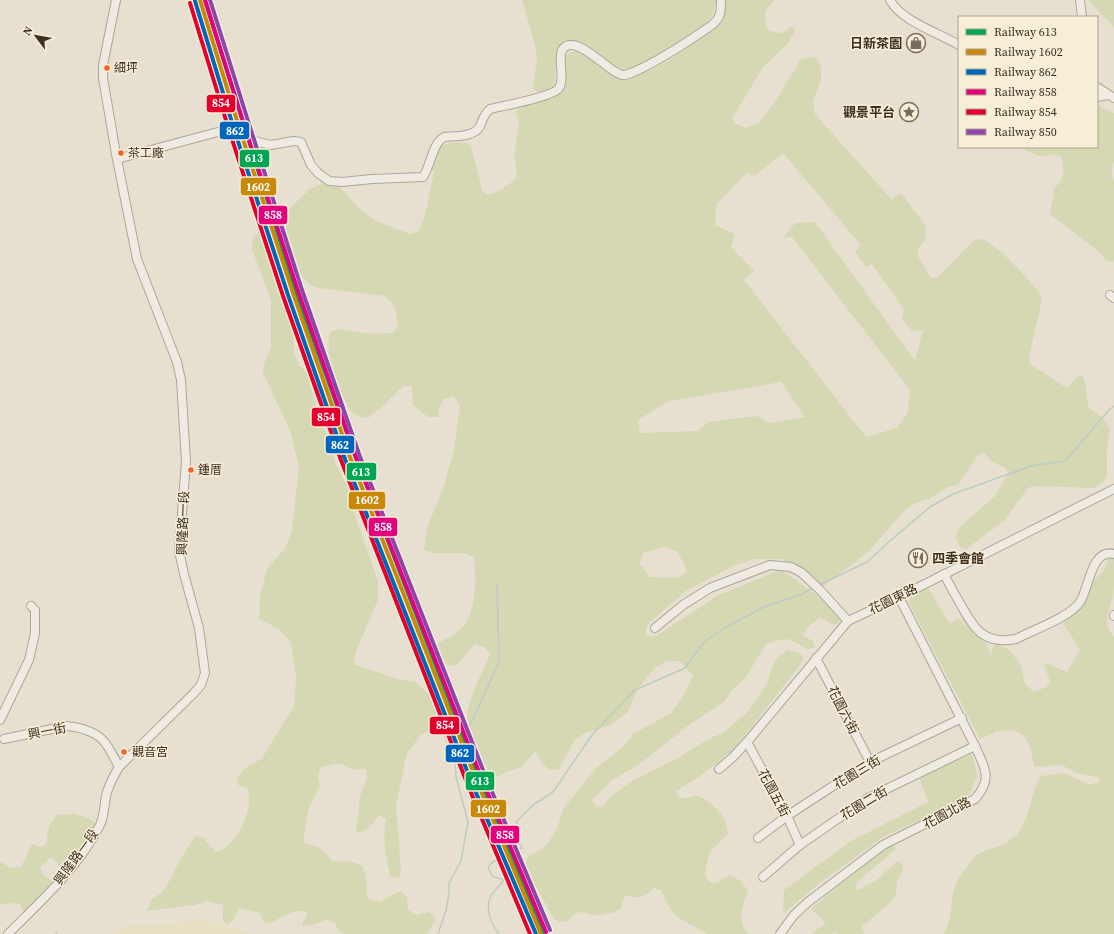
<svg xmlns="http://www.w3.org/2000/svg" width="1114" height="934" viewBox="0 0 1114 934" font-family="'Source Serif 4','Noto Sans TC',serif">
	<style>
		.farmland { fill: #e6dfc2 }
		.green { fill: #d6d7b3; fill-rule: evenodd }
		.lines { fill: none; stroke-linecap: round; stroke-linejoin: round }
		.stream { stroke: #bcccc2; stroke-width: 1.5 }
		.minor-casing { stroke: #ada599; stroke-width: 10 }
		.minor { stroke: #efebe3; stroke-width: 8 }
		.rail-1-casing { stroke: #f7eed8; stroke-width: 7 }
		.rail-2-casing { stroke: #f7eed8; stroke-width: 7 }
		.rail-3-casing { stroke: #f7eed8; stroke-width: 7 }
		.rail-4-casing { stroke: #f7eed8; stroke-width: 7 }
		.rail-5-casing { stroke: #f7eed8; stroke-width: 7 }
		.rail-6-casing { stroke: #f7eed8; stroke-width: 7 }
		.rail-1 { stroke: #00a651; stroke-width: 4 }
		.rail-2 { stroke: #c88808; stroke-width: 4 }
		.rail-3 { stroke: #0065bd; stroke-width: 4 }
		.rail-4 { stroke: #e5007d; stroke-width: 4 }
		.rail-5 { stroke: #e4002b; stroke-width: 4 }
		.rail-6 { stroke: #8e44ad; stroke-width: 4 }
		.bus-dot { fill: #f26522; stroke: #f7eed8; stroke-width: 1.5 }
		.labels { text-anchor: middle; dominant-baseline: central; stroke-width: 3; stroke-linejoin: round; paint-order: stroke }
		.bus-label { font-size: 12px; fill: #3d2e20; stroke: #f7eed8; text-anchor: start }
		.poi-label { font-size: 13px; font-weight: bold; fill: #3d2e20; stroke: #f7eed8; text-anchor: end }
		.street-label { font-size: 13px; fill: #3d2e20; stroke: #f7eed8 }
		.line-badge { stroke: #f7eed8; stroke-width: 1.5 }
		.badge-label { font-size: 11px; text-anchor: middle; font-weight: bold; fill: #fff }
	</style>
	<rect width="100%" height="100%" fill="#e7e0d1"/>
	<polygon class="farmland" points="202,920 251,934 110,934 126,925 168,924"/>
	<g class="green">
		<polygon points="522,0 716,0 713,14 706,24 657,59 633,69 624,69 612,65 576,45 563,43 557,49 554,86 543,92 537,92 533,87 537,59 535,45"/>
		<path d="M722,0H774L765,12L766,26L769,31L782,33L792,26L795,32L788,43L763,67L732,119L735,124L747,128L759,122L774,103L801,59L814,57L818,60L821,66V80L813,101L815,114L892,200L896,195L902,194L925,225L926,239L918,249V256L931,278H937L973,241C975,241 977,239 979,239C993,238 1030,282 1040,293L1042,299L1029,357L1030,364L1067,388L1076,378L1082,375L1086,387L1088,407L1103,418L1110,429L1107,449V475L1104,481L1094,488L1034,486L1028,488L1004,521L966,549L960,547L955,537L961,526L995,496L1008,474L1006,468L994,463L984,453L978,455L959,484L946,488L929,499L915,503L904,511L868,552L825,585L818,588L813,585L782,559H755L735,565L686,591L650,622L646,628V635L652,637L658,635L717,596L777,571H783L814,593L828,606L839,611L841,618L838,624H831L820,617L810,625L802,635L813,641L815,647L808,650C787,637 790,637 766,644L746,677L731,691L724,702L690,724L641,763L611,781L592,800L597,807L603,806L611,796L632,781L678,758L710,738L721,734L746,714L768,682L771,669L777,658L787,650L799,653L803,658L801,664L733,750L699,777L676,791L679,797C687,800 689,796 697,796C706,796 723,814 725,821C727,825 727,830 728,834L709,853L705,873L707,879L711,883L718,882L730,875L741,881L748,891C743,905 735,923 749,934H707L677,917L669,907L661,890L654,888C644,898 638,899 625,895L621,908L615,912L595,916L583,912L576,913L566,922H560L554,919L538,890L525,875L523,868L528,857L545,847L556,831L564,808L596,768L625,745L633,734L671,713L682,698L693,676L680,661H667L655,668L638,688L628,712L611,725L585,733L574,741L559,769C545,773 542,762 535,751L522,767L503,773L498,777C489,774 487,767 481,760C479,757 474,755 472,751C455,722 478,682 490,654L484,647L475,645C467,651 463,659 456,666C440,665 434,660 438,643C446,639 456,634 462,628C477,611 476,579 474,558L466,553H433L424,550L427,528L444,486L454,450L460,405L454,397L444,399L439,407L438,417H428L413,405L412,386H403L383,406L368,418C362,417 355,416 351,411C349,409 347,404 345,400C334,381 325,355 330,332L338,329L374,334L392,333L398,327C396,312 397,305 384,296L319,288L310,285L296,270L287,254L285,235L287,216L290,208L310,189L325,182L336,183L361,210L376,221L410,234L419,231L425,215L434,172L429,169L439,146C449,142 461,141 471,145L482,190L487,195L499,191L515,180L517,174L514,156L519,124L516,111L527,105L557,95C559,84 561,57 571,52C583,47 605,74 618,77C622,78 627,76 630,75C637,74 645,73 651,70C672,61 708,34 720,15C722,11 722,5 722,0ZM783,153L861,245L855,252L866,267L872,264L904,310L902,319L912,331L923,330L915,361L815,222L795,223L782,239L792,237L910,390L908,412L897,428L866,437L744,280L754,271L731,247L735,234L715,225L716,205L747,173L756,175ZM781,382L805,417L768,423L757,416L708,422L698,431L640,433L638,420L669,401ZM664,547L678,552L687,571L678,578L650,577L640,564L643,553Z"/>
		<polygon points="1089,0 1114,0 1114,27 1089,1"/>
		<path d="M1097,103L1104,109L1114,113V161C1111,168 1111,174 1114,181V261L1112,262L1107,261L1098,251L1051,215C1049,208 1054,198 1054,189C1065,176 1065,174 1061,157L1051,154L1043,157L1026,151L1023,147H1097Z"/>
		<path d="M261,229L264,231L283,283L293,325L294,353L299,365L306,372L322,424L328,437L335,463L350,491L354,513L378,581V600L356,651L354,664L397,679L416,682L432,698L436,716L432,728L421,735L407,753L396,806L401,869L400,878L391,877C386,858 382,839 386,819L379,815C373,823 368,833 356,832L360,796L367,778L366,769L353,770C340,761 334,764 320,768L318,777L320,786L308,810L303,842L320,848L333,861L353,862L362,866L366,875L367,895L370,900L380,902L400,891L407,897L408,910L416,915L429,912L436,919L427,934H344L339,931L335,923L327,919L319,923L303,926L302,923L307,916V912C294,908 280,918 270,924L264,922L260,913L239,908L234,919L227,925L223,920V905L207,901L195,905L146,911L152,899L160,894L166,887L181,858L196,835L202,837L216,852C238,845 253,811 248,789L238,785L237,778L244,769L262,758L294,706L296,678L291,642L279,629L259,619L260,596L267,569L285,548L292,531L299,467L290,430L263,373L264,364L271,347V301L252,249V240Z"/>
		<path d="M1114,556C1114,567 1114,578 1114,588C1113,606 1099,620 1114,637V934H944C954,917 949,895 959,878C963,873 973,857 978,854C991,847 1008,846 1018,833C1031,816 1030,792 1041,776L1064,773L1090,785L1099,782L1100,778L1097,777L1076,773L1062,765L1034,767C1032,754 1030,734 1014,731C1009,730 1003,731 998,732L996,730V732L980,739L909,603L910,596L928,588L950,624L958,618L986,643L991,656L992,650L995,644H998L1009,650L1021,665L1025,684L1034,692L1046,687L1050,681L1044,666L1046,663L1067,672L1080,650L1063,623L1079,606L1092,582L1104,571L1108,559Z"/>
		<polygon points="972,754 977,776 971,793 943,810 883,837 821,882 783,914 784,890 851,841 928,802 919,777"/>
		<polygon points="73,814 86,817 94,822 95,828 69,866 63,867 51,857 40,867 43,875 51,880 54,885 24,913 20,904 11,903 0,905 0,861 11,868 21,867 31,846 34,844 40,847 46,845 49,826 57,815"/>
		<polygon points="892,844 896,849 857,882 856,888 858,890 878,879 897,861 901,862 903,871 897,882 896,895 890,903 862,926 864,934 836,934 837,933 835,932 831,934 814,934 813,932 826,923 811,909 882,848"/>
	</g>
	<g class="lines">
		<g class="stream">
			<polyline points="819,585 867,562 891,540 930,507 953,494 1031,466 1065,461 1110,409 1114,406"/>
			<polyline points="432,688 442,716 440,725 455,759"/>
			<polyline points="467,732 499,662 497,585"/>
			<polyline points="56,933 57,934"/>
			<polyline points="438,934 446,911 449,893 449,883 461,861 468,822 456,777 455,759 460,747"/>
			<path d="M499,934C492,925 485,910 490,898C492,892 500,885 504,880L492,876L488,867L493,862L522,848L514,833L517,821L533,805L553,792L592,735L635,690L685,668L704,642L726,627L764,607L800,595L813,588"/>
		</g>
		<defs>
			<g id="minor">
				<path d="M890,0C901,21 939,33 959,45"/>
				<polyline points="1080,0 1082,17"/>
				<polyline points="1097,87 1114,98"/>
				<polyline points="1097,97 1108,95"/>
				<path d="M117,159L218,132L271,145L294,141L301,142L311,165L318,173L329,181L342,182L372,179L423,177C431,165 432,144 444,137C455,136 475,137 480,126C483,119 484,114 490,109C502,106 553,97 559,88C567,77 552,47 570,45C581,44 594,57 602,62C607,66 616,74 623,75C629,75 636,71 642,68C667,56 689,41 712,25C721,17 721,12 721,0"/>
				<polyline points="1110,295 1114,298"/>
				<path d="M944,574C949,584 955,595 961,605C974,629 984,645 1016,639C1033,630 1070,617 1080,602C1089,589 1091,548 1114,554"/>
				<polyline points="1114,616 1114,615"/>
				<polyline points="655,628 683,605 710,588 770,565 791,567 802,573 820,590 848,621"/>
				<polyline points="816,658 870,762"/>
				<polyline points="0,720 29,660 35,633 35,610 31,606"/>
				<path d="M4,739L66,726C80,727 98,732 106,744C111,751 115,759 119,767"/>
				<polyline points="747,742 787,816 800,845"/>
				<polyline points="719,769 733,757 747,742 848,621 899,597 1114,489"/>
				<polyline points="758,838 787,816 870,762 962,718"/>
				<polyline points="763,877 800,845 868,798 975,746"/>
				<path d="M8,934C42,900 78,868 100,825C105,815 104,802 107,792C110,783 114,775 119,767L194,693L201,685L205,673L199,628L184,574L179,551L186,462L181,380L177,362L137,259L116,154L103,78V65L116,0"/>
				<path d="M780,934L794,915L808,902L883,845L975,799C993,779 985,768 975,746L899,597"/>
			</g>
		</defs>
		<use href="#minor" class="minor-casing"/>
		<use href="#minor" class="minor"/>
		<defs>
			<polyline id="rail-1" points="205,0 296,292 355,455 479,778 544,934"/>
			<polyline id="rail-2" points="200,0 239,127 293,293 350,457 476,779 541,934"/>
			<polyline id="rail-3" points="195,1 234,129 288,295 345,459 471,781 536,934"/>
			<polyline id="rail-4" points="205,0 244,125 298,291 355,455 481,777 546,932"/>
			<polyline id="rail-5" points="190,3 229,130 283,296 341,460 467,783 530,934"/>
			<polyline id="rail-6" points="210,0 249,124 302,290 359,454 485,775 550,930"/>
		</defs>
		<use href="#rail-1" class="rail-1-casing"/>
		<use href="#rail-2" class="rail-2-casing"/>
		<use href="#rail-3" class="rail-3-casing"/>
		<use href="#rail-4" class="rail-4-casing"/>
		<use href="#rail-5" class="rail-5-casing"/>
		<use href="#rail-6" class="rail-6-casing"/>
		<use href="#rail-1" class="rail-1"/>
		<use href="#rail-2" class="rail-2"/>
		<use href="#rail-3" class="rail-3"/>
		<use href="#rail-4" class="rail-4"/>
		<use href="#rail-5" class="rail-5"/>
		<use href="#rail-6" class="rail-6"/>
	</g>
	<defs>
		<symbol id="shop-ring" viewBox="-11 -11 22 22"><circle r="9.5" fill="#f7eed8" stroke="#786c5e" stroke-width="1.5"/><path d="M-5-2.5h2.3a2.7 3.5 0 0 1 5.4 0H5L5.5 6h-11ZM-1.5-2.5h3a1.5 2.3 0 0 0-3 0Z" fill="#786c5e"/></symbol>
		<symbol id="sight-ring" viewBox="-11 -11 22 22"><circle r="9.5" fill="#f7eed8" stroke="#786c5e" stroke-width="1.5"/><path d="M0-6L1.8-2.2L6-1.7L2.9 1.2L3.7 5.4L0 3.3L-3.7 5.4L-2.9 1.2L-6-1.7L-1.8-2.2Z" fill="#786c5e"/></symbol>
		<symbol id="restaurant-ring" viewBox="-11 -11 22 22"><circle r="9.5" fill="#f7eed8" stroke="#786c5e" stroke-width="1.5"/><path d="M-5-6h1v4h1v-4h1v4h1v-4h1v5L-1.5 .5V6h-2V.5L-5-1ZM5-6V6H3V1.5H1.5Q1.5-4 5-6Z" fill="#786c5e"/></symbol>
	</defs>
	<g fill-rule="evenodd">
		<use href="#shop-ring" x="905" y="32" width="22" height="22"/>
		<use href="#sight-ring" x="898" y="101" width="22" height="22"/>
		<use href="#restaurant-ring" x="907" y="547" width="22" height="22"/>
	</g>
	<g class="bus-dot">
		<circle cx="107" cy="68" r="3.5"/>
		<circle cx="121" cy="153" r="3.5"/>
		<circle cx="191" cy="470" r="3.5"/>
		<circle cx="124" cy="752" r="3.5"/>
	</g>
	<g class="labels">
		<g class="bus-label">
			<text x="114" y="68">細坪</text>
			<text x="128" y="153">茶工廠</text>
			<text x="198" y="470">鍾厝</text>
			<text x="132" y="752">觀音宮</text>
		</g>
		<g class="poi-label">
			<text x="902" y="43">日新茶園</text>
			<text x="895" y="112">觀景平台</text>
			<text x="932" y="558" text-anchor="start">四季會館</text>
		</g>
		<g class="street-label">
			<text transform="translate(183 523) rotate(-88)">興隆路一段</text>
			<text transform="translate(893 599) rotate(-26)">花園東路</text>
			<text transform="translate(843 710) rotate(63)">花園六街</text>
			<text transform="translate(47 731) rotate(-11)">興一街</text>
			<text transform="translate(857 772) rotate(-31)">花園三街</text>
			<text transform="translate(774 793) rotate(62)">花園五街</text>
			<text transform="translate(864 803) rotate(-31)">花園二街</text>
			<text transform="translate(947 813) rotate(-28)">花園北路</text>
			<text transform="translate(76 857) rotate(-54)">興隆路一段</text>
		</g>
	</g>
	<g class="line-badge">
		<rect x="206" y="94" width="30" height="19" rx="4" fill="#e4002b"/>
		<rect x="219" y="121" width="31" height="19" rx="4" fill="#0065bd"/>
		<rect x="239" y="149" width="31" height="19" rx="4" fill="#00a651"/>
		<rect x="240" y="177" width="37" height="19" rx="4" fill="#c88808"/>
		<rect x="258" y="205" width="30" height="20" rx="4" fill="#e5007d"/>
		<rect x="311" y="407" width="30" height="20" rx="4" fill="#e4002b"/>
		<rect x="325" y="435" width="30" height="19" rx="4" fill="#0065bd"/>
		<rect x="346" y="462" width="31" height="19" rx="4" fill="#00a651"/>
		<rect x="348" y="491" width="38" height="19" rx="4" fill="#c88808"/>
		<rect x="368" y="517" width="30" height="20" rx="4" fill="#e5007d"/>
		<rect x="429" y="716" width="31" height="19" rx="4" fill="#e4002b"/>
		<rect x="445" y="744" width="30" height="19" rx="4" fill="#0065bd"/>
		<rect x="465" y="771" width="30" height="20" rx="4" fill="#00a651"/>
		<rect x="470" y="799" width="37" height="19" rx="4" fill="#c88808"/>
		<rect x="490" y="825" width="30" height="19" rx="4" fill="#e5007d"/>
	</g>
	<g class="badge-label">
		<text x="221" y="107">854</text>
		<text x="235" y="135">862</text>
		<text x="254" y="162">613</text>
		<text x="258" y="191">1602</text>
		<text x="273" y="219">858</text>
		<text x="326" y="421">854</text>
		<text x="340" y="449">862</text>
		<text x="361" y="476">613</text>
		<text x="367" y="504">1602</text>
		<text x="383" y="531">858</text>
		<text x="445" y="729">854</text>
		<text x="460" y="757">862</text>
		<text x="480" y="785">613</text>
		<text x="488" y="813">1602</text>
		<text x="505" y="839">858</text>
	</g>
	<rect x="958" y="16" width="140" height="132" fill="#f7eed8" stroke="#ada18e"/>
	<rect x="966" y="29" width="20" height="6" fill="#00a651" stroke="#ada18e"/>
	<text x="994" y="36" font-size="12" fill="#3d2e20">Railway 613</text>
	<rect x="966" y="49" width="20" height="6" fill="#c88808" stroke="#ada18e"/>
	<text x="994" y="56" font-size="12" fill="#3d2e20">Railway 1602</text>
	<rect x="966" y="69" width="20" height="6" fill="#0065bd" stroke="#ada18e"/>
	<text x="994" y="76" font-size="12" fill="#3d2e20">Railway 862</text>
	<rect x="966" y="89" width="20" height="6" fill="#e5007d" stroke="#ada18e"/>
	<text x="994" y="96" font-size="12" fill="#3d2e20">Railway 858</text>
	<rect x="966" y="109" width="20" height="6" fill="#e4002b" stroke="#ada18e"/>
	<text x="994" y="116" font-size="12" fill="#3d2e20">Railway 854</text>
	<rect x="966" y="129" width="20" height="6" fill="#8e44ad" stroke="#ada18e"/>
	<text x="994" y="136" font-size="12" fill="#3d2e20">Railway 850</text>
	<g transform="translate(36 36) rotate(302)" stroke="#f7eed8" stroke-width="3" paint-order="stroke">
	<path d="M0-3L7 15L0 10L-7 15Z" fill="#3d2e20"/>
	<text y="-6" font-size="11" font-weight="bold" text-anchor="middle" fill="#3d2e20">N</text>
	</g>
</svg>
